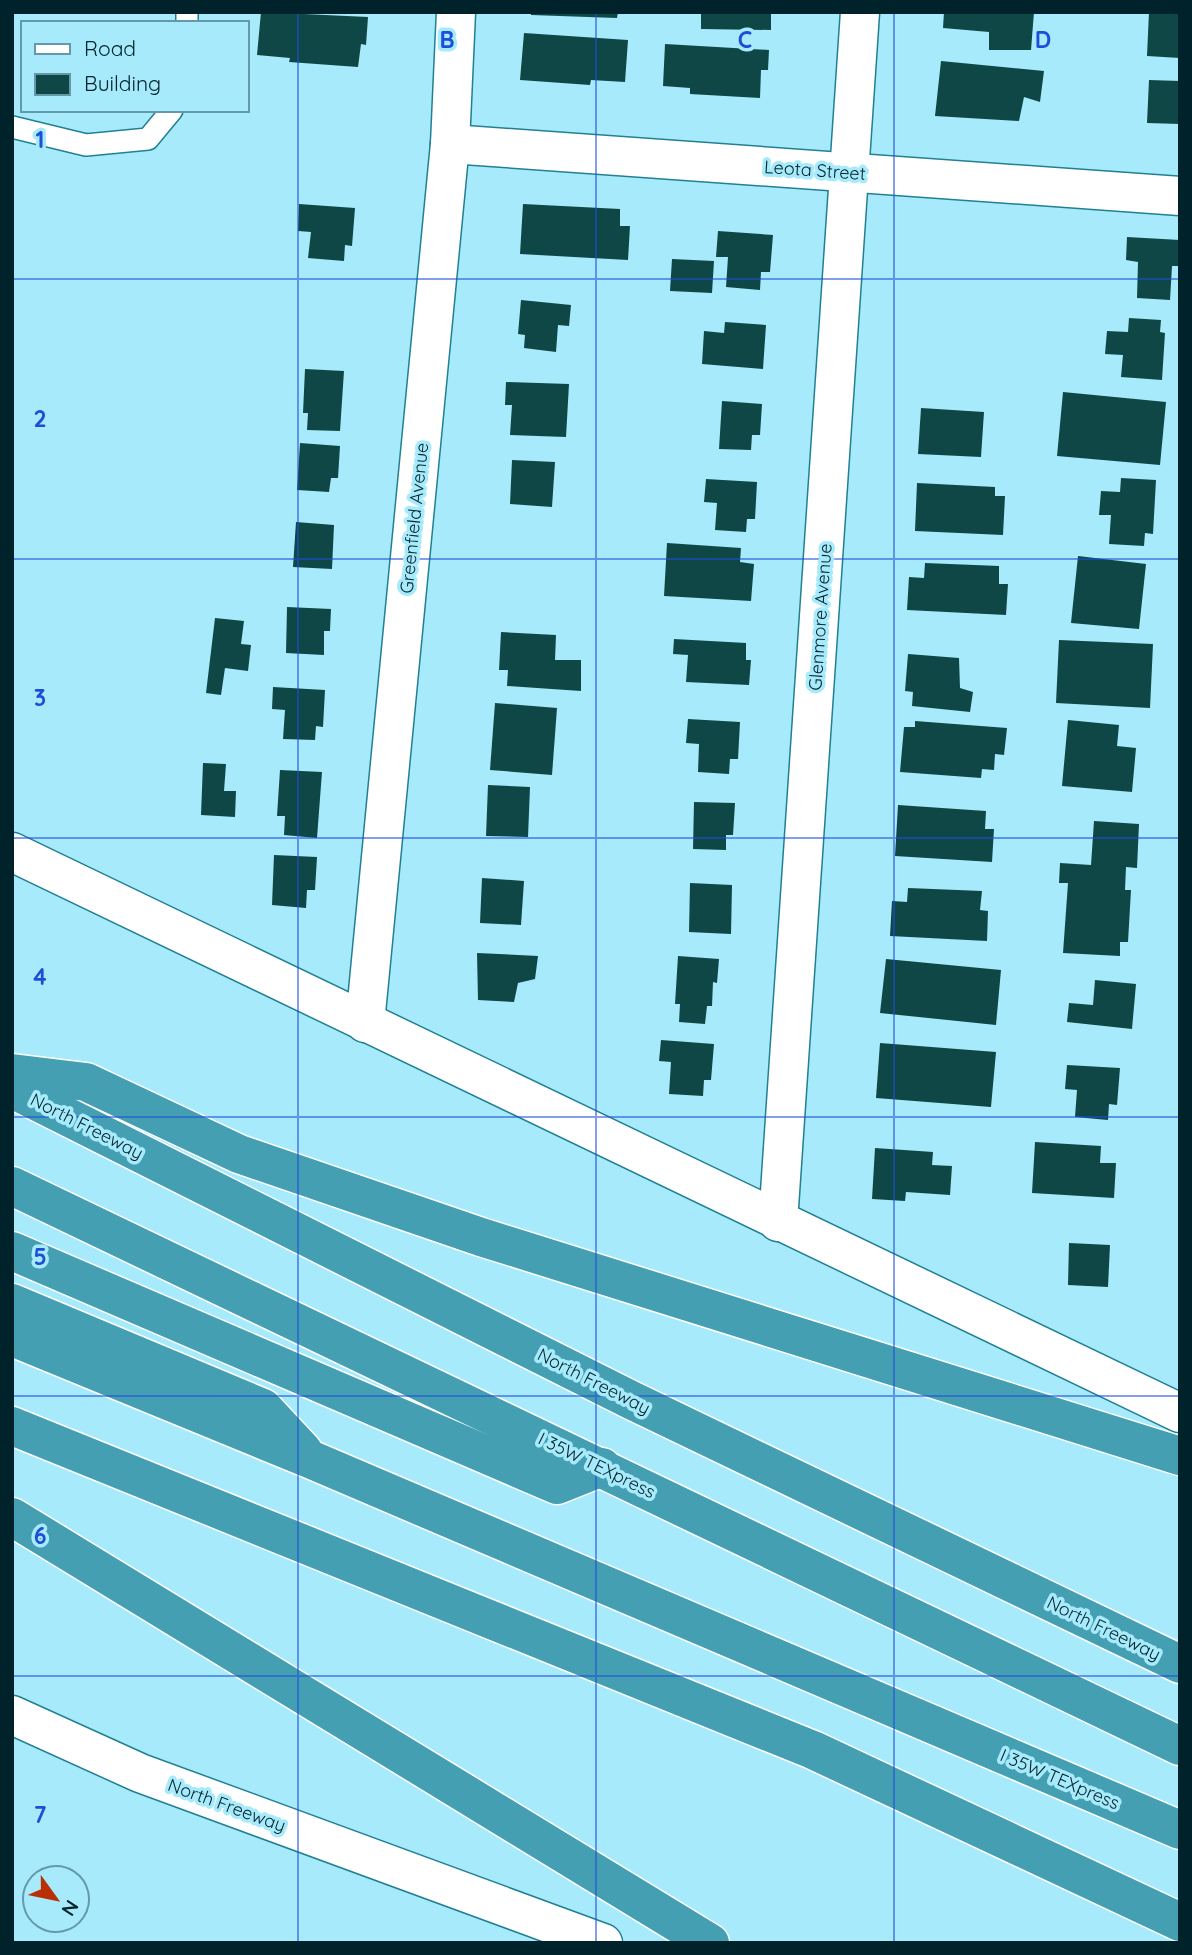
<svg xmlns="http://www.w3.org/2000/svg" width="1192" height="1955" viewBox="0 0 1192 1955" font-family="Quicksand,sans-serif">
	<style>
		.building { fill: #0f4747 }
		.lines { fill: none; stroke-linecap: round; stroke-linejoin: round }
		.lane-casing { stroke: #218093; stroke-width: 24 }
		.street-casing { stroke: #218093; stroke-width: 41 }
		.secondary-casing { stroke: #218093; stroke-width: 41 }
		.highway-casing { stroke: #fff; stroke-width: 41 }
		.lane { stroke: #fff; stroke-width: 21 }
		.street { stroke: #fff; stroke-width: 38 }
		.secondary { stroke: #fff; stroke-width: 38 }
		.highway { stroke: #459fb3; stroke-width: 38 }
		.grid { fill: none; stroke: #1d4ed8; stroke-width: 2; stroke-opacity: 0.55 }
		.labels { text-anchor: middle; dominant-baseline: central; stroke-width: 7; stroke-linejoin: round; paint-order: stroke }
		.street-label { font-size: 18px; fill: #00232b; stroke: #a7eafb }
		.grid-label { font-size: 23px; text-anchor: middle; font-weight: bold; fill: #1d4ed8; stroke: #a7eafb; stroke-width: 7; stroke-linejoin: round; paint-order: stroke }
	</style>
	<rect width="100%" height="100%" fill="#a7eafb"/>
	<g class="building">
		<polygon points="261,12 368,17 366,45 361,44 358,67 289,62 290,58 257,55"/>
		<polygon points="531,12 618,12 617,18 531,15"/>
		<polygon points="701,12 771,12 771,30 701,29"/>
		<polygon points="944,12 1034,12 1031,50 989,50 989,32 943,28"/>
		<polygon points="1149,12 1180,12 1180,58 1147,56"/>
		<polygon points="524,33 628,40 625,82 591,80 590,85 520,80"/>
		<polygon points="665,44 769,50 768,70 761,70 760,98 690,94 690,88 663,86"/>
		<polygon points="941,61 1044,71 1040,102 1024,97 1019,121 935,116"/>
		<polygon points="1149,80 1180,81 1180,124 1147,123"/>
		<polygon points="299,204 355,208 352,246 345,245 344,261 308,258 311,232 298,231"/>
		<polygon points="523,204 620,209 620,226 630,226 628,260 520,254"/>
		<polygon points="718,231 773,235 770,272 761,272 760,290 726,287 728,257 716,257"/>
		<polygon points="1127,237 1180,240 1179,266 1172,266 1170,300 1137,298 1138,262 1126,260"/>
		<polygon points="672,259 714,261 712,293 670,291"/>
		<polygon points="521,300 571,305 569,326 558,325 556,352 524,348 525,335 518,334"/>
		<polygon points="1129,318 1161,320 1160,332 1165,333 1162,380 1121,377 1123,355 1105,354 1107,331 1128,332"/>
		<polygon points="725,322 766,325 763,369 702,364 704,331 724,333"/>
		<polygon points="305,369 344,371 340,431 307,430 308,413 303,413"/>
		<polygon points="506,382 569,384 566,437 510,435 512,405 505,405"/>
		<polygon points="1063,392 1166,402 1160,465 1057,456"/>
		<polygon points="722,401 762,404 760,435 752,435 751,450 719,449"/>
		<polygon points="921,408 984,412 981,457 918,454"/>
		<polygon points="300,443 340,446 338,478 331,478 329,492 297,490"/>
		<polygon points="512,460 555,462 552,507 510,504"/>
		<polygon points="1121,478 1156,480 1153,534 1145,533 1144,546 1109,544 1111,515 1099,515 1101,491 1120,492"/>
		<polygon points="706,479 757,482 755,519 747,519 746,532 715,530 717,503 704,502"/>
		<polygon points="917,483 995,487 995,496 1005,496 1003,535 915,531"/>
		<polygon points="296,522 334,525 332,569 293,567"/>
		<polygon points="667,543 741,548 740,562 754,564 751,601 664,596"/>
		<polygon points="1078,556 1146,564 1139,629 1071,623"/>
		<polygon points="925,563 999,566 999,584 1008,584 1006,615 907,610 909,577 924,578"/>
		<polygon points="287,607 331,609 330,631 324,631 324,655 286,653"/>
		<polygon points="215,618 244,621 241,644 251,645 248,671 225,668 221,695 206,693"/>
		<polygon points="501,632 556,635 555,660 581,660 581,691 507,686 508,670 499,670"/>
		<polygon points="674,639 746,643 746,660 751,660 749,685 686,682 688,655 673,654"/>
		<polygon points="1059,640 1153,644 1150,708 1056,703"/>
		<polygon points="908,654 959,658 960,688 973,692 970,712 912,706 913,692 905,691"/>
		<polygon points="273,687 325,690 323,727 316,726 315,740 283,739 285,710 272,709"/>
		<polygon points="495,703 557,708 552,775 490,770"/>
		<polygon points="688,719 740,722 738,759 730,759 729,774 698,772 699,744 686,743"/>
		<polygon points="1068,720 1119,725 1117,746 1136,748 1132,792 1062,786"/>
		<polygon points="915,721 1007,728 1004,755 995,754 994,770 982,769 981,778 900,772 904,727 915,727"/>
		<polygon points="203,763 226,764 224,791 236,791 235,817 201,815"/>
		<polygon points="280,770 322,772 317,838 284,835 285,816 277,816"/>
		<polygon points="488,785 530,787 528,837 486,836"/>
		<polygon points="694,802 735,803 733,835 726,835 726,850 693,849"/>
		<polygon points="898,805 986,811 985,829 994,829 992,862 895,856"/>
		<polygon points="1094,821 1139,824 1137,868 1126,867 1125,890 1131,890 1128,942 1120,942 1120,956 1063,953 1068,883 1059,883 1060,863 1091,865"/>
		<polygon points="274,855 317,857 315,890 307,890 306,908 272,905"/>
		<polygon points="482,878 524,881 521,925 480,923"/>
		<polygon points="690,883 732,885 731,934 689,932"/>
		<polygon points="908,888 982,891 980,910 988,911 987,941 890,936 892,901 907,902"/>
		<polygon points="477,953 538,956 535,979 518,983 514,1002 478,1000"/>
		<polygon points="678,956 719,959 717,983 713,982 712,1006 707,1006 705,1024 679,1022 680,1004 675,1004"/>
		<polygon points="886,959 1001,970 996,1025 880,1013"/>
		<polygon points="1095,980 1136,984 1132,1029 1067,1022 1069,1003 1093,1005"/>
		<polygon points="661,1040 714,1044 711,1080 704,1080 703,1096 669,1094 671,1062 659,1061"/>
		<polygon points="880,1043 996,1052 991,1107 876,1098"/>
		<polygon points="1067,1065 1120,1068 1117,1105 1109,1104 1108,1120 1075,1117 1077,1090 1065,1089"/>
		<polygon points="1035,1142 1101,1146 1100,1163 1116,1163 1114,1198 1032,1193"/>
		<polygon points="875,1148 933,1152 932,1165 952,1166 950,1195 906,1192 905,1201 872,1199"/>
		<polygon points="1069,1243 1110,1245 1108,1287 1068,1285"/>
	</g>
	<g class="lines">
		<defs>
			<g id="lane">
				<polyline points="187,23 187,12"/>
				<polyline points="12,127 86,145 148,139 172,110"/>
			</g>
			<g id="street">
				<polyline points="450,144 1180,196"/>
				<polyline points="365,1023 450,144 456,12"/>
				<polyline points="778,1222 860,12"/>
			</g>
			<g id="secondary">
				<polyline points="12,852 1180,1413"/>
				<polyline points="12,1715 140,1773 603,1943"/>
			</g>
			<g id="highway">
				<polyline points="12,1073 86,1082 239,1154 481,1237 1180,1456"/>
				<polyline points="12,1089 631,1400 1180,1664"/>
				<polyline points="12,1186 1180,1746"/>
				<polyline points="12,1251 557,1485 602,1467"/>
				<polyline points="12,1303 263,1408 303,1451"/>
				<polyline points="12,1337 312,1460 1180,1830"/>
				<polyline points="12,1426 813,1750 1180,1922"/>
				<polyline points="12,1517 710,1943"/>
			</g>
		</defs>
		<use href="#lane" class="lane-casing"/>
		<use href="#street" class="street-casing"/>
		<use href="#secondary" class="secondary-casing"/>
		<use href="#highway" class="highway-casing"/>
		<use href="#lane" class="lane"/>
		<use href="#street" class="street"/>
		<use href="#secondary" class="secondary"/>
		<use href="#highway" class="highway"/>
	</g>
	<path class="grid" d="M298,12V1943M596,12V1943M894,12V1943M12,279H1180M12,559H1180M12,838H1180M12,1117H1180M12,1396H1180M12,1676H1180"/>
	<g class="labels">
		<g class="street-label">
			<text transform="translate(815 170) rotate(4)">Leota Street</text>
			<text transform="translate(414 518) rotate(-84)">Greenfield Avenue</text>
			<text transform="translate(820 617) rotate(-86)">Glenmore Avenue</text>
			<text transform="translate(87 1126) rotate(27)">North Freeway</text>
			<text transform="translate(594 1381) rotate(27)">North Freeway</text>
			<text transform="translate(597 1465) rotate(26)">I 35W TEXpress</text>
			<text transform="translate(1104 1628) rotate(26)">North Freeway</text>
			<text transform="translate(1060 1779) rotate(23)">I 35W TEXpress</text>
			<text transform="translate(227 1805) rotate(20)">North Freeway</text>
		</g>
	</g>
	<g class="grid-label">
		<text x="447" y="48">B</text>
		<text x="745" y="48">C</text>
		<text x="1043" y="48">D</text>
		<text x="40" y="148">1</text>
		<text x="40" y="427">2</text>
		<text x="40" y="706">3</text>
		<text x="40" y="985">4</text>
		<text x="40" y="1265">5</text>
		<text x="40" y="1544">6</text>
		<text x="40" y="1823">7</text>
	</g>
	<rect width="1192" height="1955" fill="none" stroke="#00232b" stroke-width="28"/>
	<rect x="21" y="21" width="228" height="91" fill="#a7eafb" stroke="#649aa8" stroke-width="2"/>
	<rect x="35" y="44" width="35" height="10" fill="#ffffff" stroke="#649aa8" stroke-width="2"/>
	<text x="84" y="56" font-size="21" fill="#00232b">Road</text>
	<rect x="35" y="74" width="35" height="21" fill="#0f4747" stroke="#649aa8" stroke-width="2"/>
	<text x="84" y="91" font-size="21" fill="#00232b">Building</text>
	<g transform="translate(56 1899) rotate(123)"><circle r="33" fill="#a7eafb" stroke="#649aa8" stroke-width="2"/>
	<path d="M0-5L12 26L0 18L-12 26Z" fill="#b92f06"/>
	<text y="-10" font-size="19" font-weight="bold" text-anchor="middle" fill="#00232b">N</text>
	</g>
</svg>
